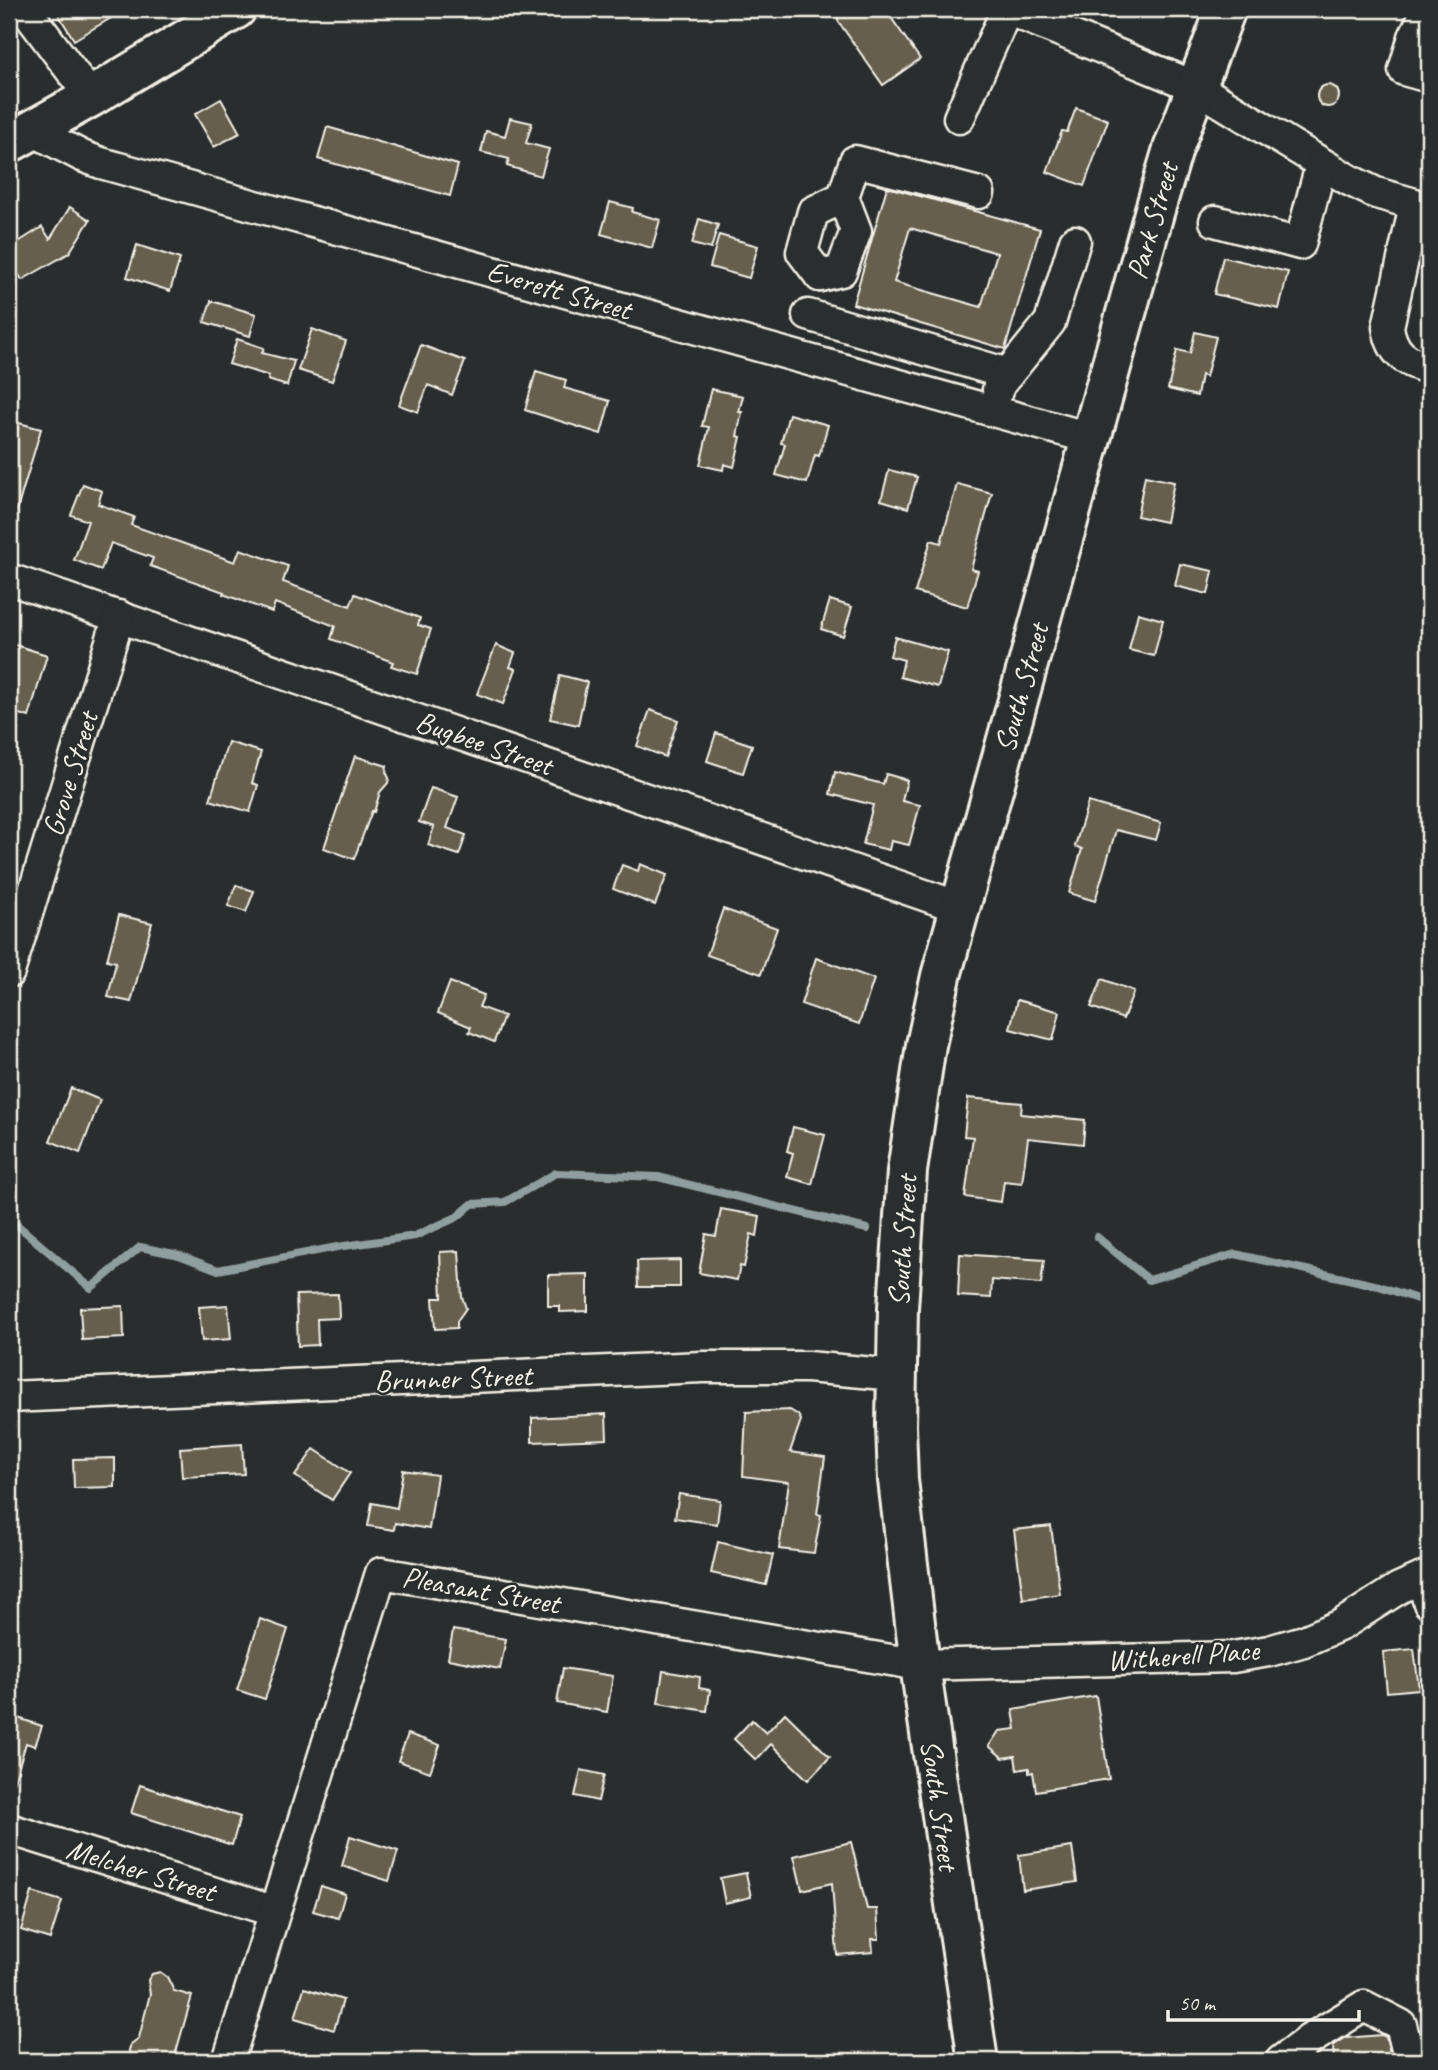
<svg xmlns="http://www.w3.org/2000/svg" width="1438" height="2070" viewBox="0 0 1438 2070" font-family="Caveat,sans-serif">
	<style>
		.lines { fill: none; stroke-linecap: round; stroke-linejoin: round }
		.stream { stroke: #8f9fa0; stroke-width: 8 }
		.building { fill: #665e4e; stroke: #f4f1e8; stroke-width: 2; fill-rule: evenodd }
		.minor-casing { stroke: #f4f1e8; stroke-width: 35 }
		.major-casing { stroke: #f4f1e8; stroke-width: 44 }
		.minor { stroke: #2a2d2e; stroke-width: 30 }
		.major { stroke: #2a2d2e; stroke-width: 38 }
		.labels { text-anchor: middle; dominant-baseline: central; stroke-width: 5; stroke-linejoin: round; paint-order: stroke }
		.street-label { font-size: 30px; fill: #f4f1e8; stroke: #2a2d2e }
	</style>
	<rect width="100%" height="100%" fill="#2a2d2e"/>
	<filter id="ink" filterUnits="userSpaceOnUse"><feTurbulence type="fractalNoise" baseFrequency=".0143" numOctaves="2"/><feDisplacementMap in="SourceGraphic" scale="14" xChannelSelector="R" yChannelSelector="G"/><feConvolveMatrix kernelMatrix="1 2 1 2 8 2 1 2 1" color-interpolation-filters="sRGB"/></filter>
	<g filter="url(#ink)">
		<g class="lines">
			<g class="stream">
				<polyline points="9,1218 91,1288 140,1247 179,1255 218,1270 337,1247 415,1236 457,1217 472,1204 505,1202 556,1173 658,1177 867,1229"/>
				<polyline points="1097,1237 1149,1280 1235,1254 1379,1286 1429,1303"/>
			</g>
		</g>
		<g class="building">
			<polygon points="55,9 126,9 74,40"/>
			<polygon points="839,9 885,9 920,59 883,85 838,21"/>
			<circle cx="1328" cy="96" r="11"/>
			<polygon points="221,99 240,133 214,147 195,114"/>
			<polygon points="1076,108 1108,120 1084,186 1047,172 1062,131 1067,132"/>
			<polygon points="510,118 532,123 526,143 549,149 541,176 507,166 509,159 481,152 486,131 505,136"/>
			<polygon points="327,127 458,165 450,196 318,159"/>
			<path d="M887,187L1040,229L1005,349L853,304ZM910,228L997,253L981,307L894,282Z"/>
			<polygon points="610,202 633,208 632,212 660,220 652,248 601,234"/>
			<polygon points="70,207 90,220 69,253 22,280 9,259 9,248 42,227 50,239"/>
			<polygon points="699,219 718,225 711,249 692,244"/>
			<polygon points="719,235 758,246 749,278 710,267"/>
			<polygon points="137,245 180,259 170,291 127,277"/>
			<polygon points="1223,257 1288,272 1279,309 1214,294"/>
			<polygon points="211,301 256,314 250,336 204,322"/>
			<polygon points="312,329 346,341 332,381 298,370"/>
			<polygon points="1195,332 1216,337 1206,377 1201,375 1197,396 1168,389 1177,350 1190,353"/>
			<polygon points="237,339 264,348 262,353 294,361 287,386 268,380 269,376 229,364"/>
			<polygon points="421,345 465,361 452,395 428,385 418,412 399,405"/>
			<polygon points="536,371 566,380 564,388 610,401 601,434 525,410"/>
			<polygon points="711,389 743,396 739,412 742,412 737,436 741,437 734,467 724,464 723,470 700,465 709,427 702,426"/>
			<polygon points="789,414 828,425 819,456 815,455 807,483 776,475 785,444 781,443"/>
			<polygon points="19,423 41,429 14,520 9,519 9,458"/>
			<polygon points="889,470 917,477 908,508 881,500"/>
			<polygon points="1145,476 1174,482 1166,522 1137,516"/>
			<polygon points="83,484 102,491 98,504 134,517 131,525 235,562 240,549 288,566 283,582 350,606 355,594 420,618 418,625 431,629 417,674 391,666 393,662 331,639 335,626 275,603 272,612 223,594 224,592 150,566 153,558 111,543 101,570 74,560 88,521 71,515"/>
			<polygon points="957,484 992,493 971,569 978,571 967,607 915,592 931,540 941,543"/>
			<polygon points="1180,564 1213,571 1208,594 1175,586"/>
			<polygon points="830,600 852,607 843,636 821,629"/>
			<polygon points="1138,613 1163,620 1154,656 1129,650"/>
			<polygon points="895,637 948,652 938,687 900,677 904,660 890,656"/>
			<polygon points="9,643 47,655 29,717 9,711"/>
			<polygon points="496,645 515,653 510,667 516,669 503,704 477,694"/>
			<polygon points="560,675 587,682 578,725 550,719"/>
			<polygon points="650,710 678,720 665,757 637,746"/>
			<polygon points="716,733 752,745 743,773 707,761"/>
			<polygon points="228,742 261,752 252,783 258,785 250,812 210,800"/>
			<polygon points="355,756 387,766 386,772 389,778 388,783 380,792 374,812 372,811 354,859 324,848"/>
			<polygon points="835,772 883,784 886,774 907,780 902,801 920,805 909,845 891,841 889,850 863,844 873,805 830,794"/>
			<polygon points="431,788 458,797 447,828 466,835 459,855 428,845 434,827 419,822"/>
			<polygon points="1088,802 1161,823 1156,840 1116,830 1095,901 1069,893 1082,849 1075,846"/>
			<polygon points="640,864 667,875 655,905 613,889 622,865 638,871"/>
			<polygon points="236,885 254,891 246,912 228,906"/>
			<polygon points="723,909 777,928 761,974 707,955"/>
			<polygon points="119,915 152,923 131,1002 108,997 116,962 107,960"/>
			<polygon points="816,958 874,979 859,1024 801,1004"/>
			<polygon points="1102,979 1134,991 1123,1019 1091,1007"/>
			<polygon points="450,982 484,995 479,1007 504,1016 494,1042 469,1032 471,1027 438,1013"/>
			<polygon points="1017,1000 1060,1012 1053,1040 1010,1029"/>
			<polygon points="71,1088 100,1100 80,1153 50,1141"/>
			<polygon points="968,1098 1022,1103 1021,1114 1085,1120 1083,1144 1028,1138 1022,1183 1004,1181 1001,1202 965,1197 973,1137 964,1136"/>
			<polygon points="793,1127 825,1135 812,1184 787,1177 793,1153 787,1151"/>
			<polygon points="721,1209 760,1216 757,1236 751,1234 744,1267 740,1266 737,1280 699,1273 706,1234 716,1236"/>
			<polygon points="459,1251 462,1297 466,1308 457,1321 457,1328 435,1329 433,1298 442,1298 440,1252"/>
			<polygon points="960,1254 1044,1260 1041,1284 992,1280 991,1298 958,1296"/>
			<polygon points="680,1260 680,1287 638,1287 637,1261"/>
			<polygon points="588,1274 588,1311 560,1312 560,1306 548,1306 548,1275"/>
			<polygon points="338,1294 339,1318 317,1319 318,1345 298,1346 296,1295"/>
			<polygon points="228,1305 231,1339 202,1341 199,1307"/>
			<polygon points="123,1306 124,1338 82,1340 80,1308"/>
			<polygon points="790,1410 798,1415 801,1420 790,1452 825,1457 817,1514 821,1515 814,1553 779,1549 789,1482 743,1476 746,1412"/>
			<polygon points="606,1414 607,1439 532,1442 532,1418"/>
			<polygon points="242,1444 244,1474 182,1477 180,1448"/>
			<polygon points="314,1449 350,1473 332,1500 295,1476"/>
			<polygon points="115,1458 115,1487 74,1488 73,1459"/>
			<polygon points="403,1470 437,1475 429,1529 395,1523 394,1530 368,1526 372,1503 397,1508"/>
			<polygon points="679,1494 720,1500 717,1524 675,1518"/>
			<polygon points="1051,1526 1060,1594 1023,1599 1014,1530"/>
			<polygon points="718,1542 773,1555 766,1585 711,1573"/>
			<polygon points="260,1619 288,1629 265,1699 237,1690"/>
			<polygon points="453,1630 506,1639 500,1669 448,1659"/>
			<polygon points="1414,1649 1419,1689 1387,1692 1383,1652"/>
			<polygon points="563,1668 613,1676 607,1712 557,1703"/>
			<polygon points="663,1671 700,1677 699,1688 710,1690 707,1711 658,1703"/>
			<polygon points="1096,1696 1109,1779 1036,1791 1033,1772 1029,1773 1029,1768 1017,1770 1015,1756 1003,1758 989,1746 999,1731 1016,1729 1013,1710"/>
			<polygon points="785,1713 830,1757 808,1780 771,1744 756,1760 734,1739 752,1720 766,1733"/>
			<polygon points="9,1715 42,1726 35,1746 26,1743 13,1785 9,1784"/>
			<polygon points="408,1734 440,1745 430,1772 398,1761"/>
			<polygon points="581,1770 604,1775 598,1801 575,1796"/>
			<polygon points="140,1785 240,1817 232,1845 131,1813"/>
			<polygon points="350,1836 398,1851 389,1881 342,1866"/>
			<polygon points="851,1842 867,1909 877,1909 879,1939 872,1939 873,1952 837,1955 832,1883 802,1890 794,1856"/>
			<polygon points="1072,1847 1077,1882 1023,1890 1019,1855"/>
			<polygon points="746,1873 751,1897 725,1903 720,1878"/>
			<polygon points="321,1886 345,1894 338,1918 313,1911"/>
			<polygon points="32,1892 62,1901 50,1939 21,1930"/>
			<polygon points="160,1972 167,1977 174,1991 192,1996 174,2059 155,2056 145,2061 130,2061 129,2050 131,2044 139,2038 150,1994 148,1980 152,1974"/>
			<polygon points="304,1988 343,2000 334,2030 295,2018"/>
			<polygon points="1382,2035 1386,2037 1392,2061 1334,2061 1333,2046 1345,2038"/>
		</g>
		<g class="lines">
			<defs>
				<g id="minor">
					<polyline points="25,9 91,97"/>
					<polyline points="1007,9 1196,87 1349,180 1376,193 1429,208"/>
					<polyline points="1428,9 1414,37 1404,70 1429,77"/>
					<polyline points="959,118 1007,9"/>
					<polyline points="32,130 82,156 101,163 1090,438"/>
					<path d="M1415,205L1388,327C1392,353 1405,362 1429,368"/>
					<polyline points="1215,221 1300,244 1321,165"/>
					<polyline points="820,276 841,271 856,231 843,197 855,161 979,193"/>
					<polyline points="820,276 802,252 813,212 843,197"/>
					<polyline points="808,315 1008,374"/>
					<polyline points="998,390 999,385 1050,322 1075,241"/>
					<polyline points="9,579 959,907"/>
					<polyline points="9,972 119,616"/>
					<polyline points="9,1397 703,1367 807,1367 896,1375"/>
					<polyline points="1422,1578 1429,1603"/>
					<polyline points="9,1829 273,1911"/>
					<polyline points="228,2061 381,1573 920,1665 1233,1657 1269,1651 1304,1641 1341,1625 1399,1588 1429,1575"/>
					<polyline points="1281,2061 1309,2040 1364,2006 1401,2025 1410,2061"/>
				</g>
				<g id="major">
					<polyline points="9,143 91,97 236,9"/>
					<path id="s1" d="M978,2061L920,1665L898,1480L896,1426L898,1308L907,1171L926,1045L941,976L1154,213L1173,149L1226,9"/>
				</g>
			</defs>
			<use href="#minor" class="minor-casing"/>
			<use href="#major" class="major-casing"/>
			<use href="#minor" class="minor"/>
			<use href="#major" class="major"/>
		</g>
	</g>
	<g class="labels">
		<g class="street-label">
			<text stroke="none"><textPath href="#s1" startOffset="1878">Park Street</textPath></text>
			<text transform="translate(559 290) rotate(16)">Everett Street</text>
			<text stroke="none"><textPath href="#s1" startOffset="1393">South Street</textPath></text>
			<text transform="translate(484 743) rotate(19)">Bugbee Street</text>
			<text transform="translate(70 774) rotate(-73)">Grove Street</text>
			<text stroke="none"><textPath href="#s1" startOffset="826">South Street</textPath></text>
			<text transform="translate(453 1378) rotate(-2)">Brunner Street</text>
			<text transform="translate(481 1590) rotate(10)">Pleasant Street</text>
			<text transform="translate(1183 1655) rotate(-4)">Witherell Place</text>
			<text transform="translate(940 1805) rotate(82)">South Street</text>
			<text transform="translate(141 1870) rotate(17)">Melcher Street</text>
		</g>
	</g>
	<rect width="1438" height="2070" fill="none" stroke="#2a2d2e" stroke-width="35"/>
	<rect x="18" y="18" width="1403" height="2035" fill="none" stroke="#f4f1e8" stroke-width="2.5" filter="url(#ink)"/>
	<path d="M1168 2010v10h191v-10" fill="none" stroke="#f4f1e8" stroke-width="3.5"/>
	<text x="1179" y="2010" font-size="21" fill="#f4f1e8" stroke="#2a2d2e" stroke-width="5" paint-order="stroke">50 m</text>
</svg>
